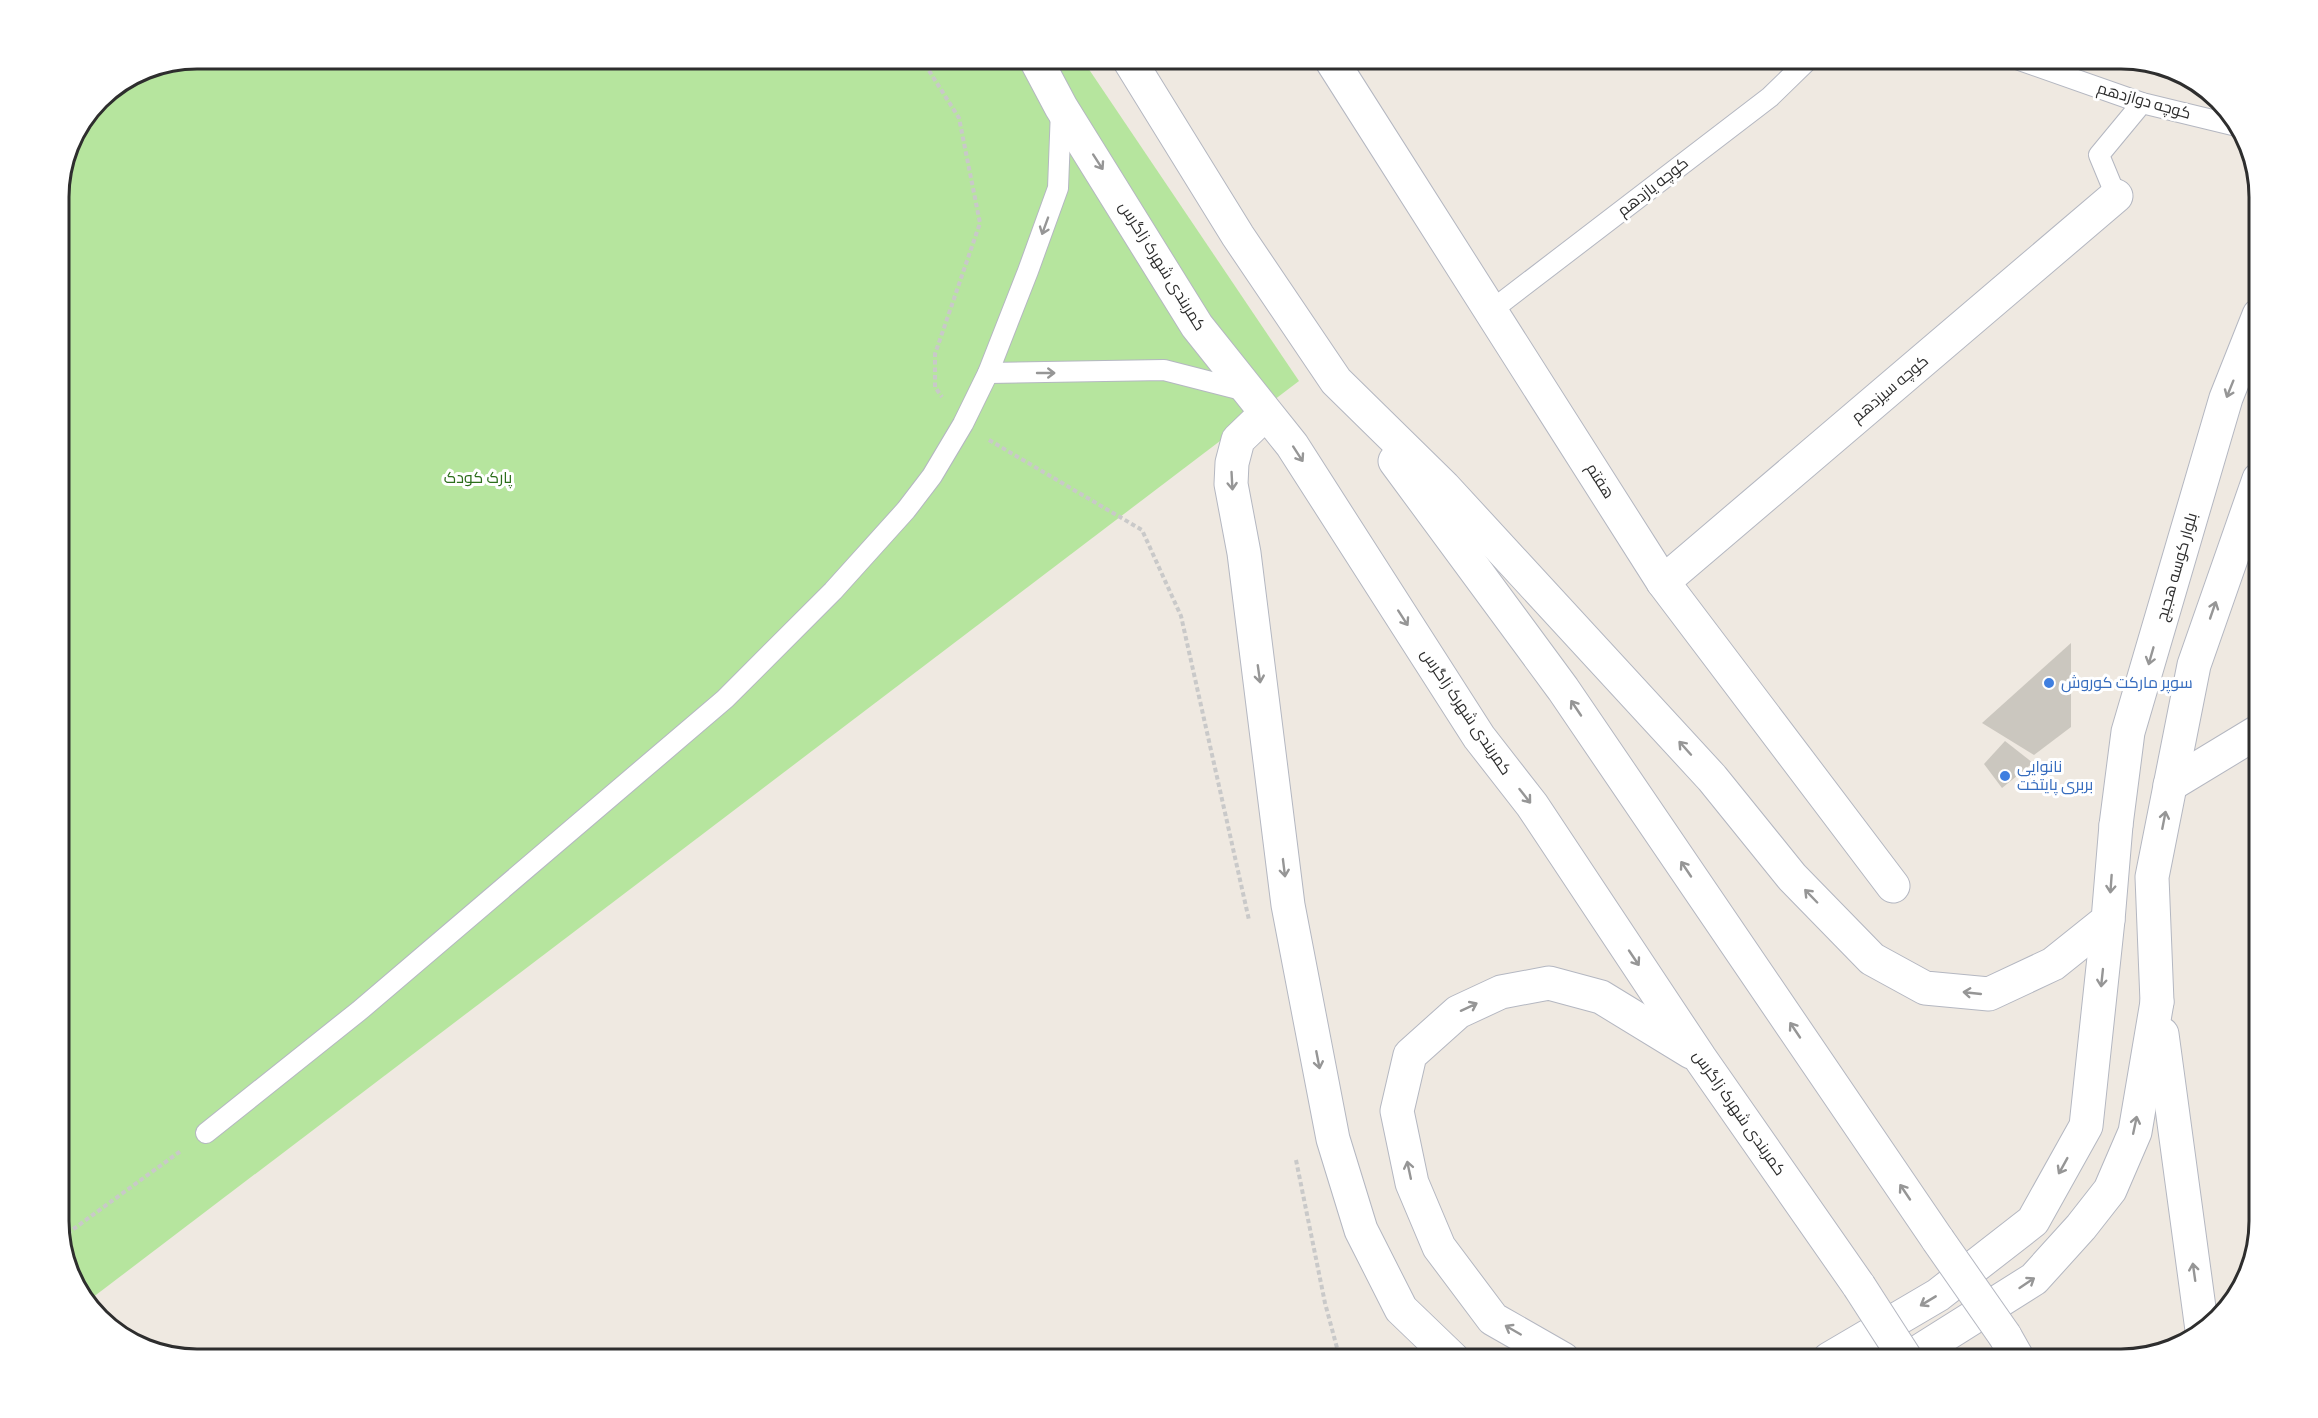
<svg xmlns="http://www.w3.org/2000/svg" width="2318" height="1418" viewBox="0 0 2318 1418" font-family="'Source Sans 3',Cairo,sans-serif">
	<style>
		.green { fill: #b6e59e }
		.building { fill: #cbc7bf }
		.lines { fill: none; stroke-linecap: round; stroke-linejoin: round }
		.service-casing { stroke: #b4b7c1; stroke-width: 22 }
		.minor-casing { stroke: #b4b7c1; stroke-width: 35 }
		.tertiary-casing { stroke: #b4b7c1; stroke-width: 35 }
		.secondary-casing { stroke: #b4b7c1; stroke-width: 35 }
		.path { stroke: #c9c9c9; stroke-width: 4; stroke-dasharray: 4.5 3; stroke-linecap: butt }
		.service { stroke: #fff; stroke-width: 20 }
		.minor { stroke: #fff; stroke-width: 33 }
		.tertiary { stroke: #fff; stroke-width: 33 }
		.secondary { stroke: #fff; stroke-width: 33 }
		.secondary-bridge-casing { stroke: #b4b7c1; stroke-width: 35; stroke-linecap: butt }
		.secondary-bridge { stroke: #fff; stroke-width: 33 }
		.oneway { stroke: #969696 }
		.shop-dot { fill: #3f7fe0; stroke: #fff; stroke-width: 2 }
		.labels { text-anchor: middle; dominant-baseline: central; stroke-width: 6; stroke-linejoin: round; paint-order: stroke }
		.street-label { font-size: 16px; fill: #2e2e2e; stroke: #fff }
		.park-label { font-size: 16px; fill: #2c6e1b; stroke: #fff }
		.shop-label { font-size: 16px; fill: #366cbe; stroke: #fff; text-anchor: start }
		.rim { fill: none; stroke: #2e2e2e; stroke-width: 3 }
	</style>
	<rect width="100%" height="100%" fill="#efe9e1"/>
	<polygon class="green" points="197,58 1082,59 1299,381 88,1301 77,1291 59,1230 59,188 69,144 99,99 144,69"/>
	<g class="building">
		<polygon points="2071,643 2071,727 2034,755 1982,723"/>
		<polygon points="2005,741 2033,763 2002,788 1984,764"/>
	</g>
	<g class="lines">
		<defs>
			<g id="service">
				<polyline points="2014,58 2142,103 2241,127"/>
				<polyline points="2116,196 2099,155 2142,103"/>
				<polyline points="1492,310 1770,97 1810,58"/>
				<polyline points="988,373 1164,370 1250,392"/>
				<polyline points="206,1133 359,1011 725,699 833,591 906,510 932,476 963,424 988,373 1028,271 1058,188 1061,110"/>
			</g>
			<g id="minor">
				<polyline points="1330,58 1663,582 1893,886"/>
				<polyline points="1663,582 2116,196"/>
				<polyline points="2170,785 2259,731"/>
			</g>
			<g id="tertiary">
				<polyline points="2116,825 2128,732 2226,398 2259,315"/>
				<polyline points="2157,1002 2152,877 2194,665 2259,479"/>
			</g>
			<g id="secondary">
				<polyline points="1035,58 1061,107 1197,326 1292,445 1479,737 1532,805 1700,1058 1859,1286"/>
				<polyline points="1128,58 1238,236 1336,381 1444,487 1712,778 1792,877 1872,959 1925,988 1989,994 2053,964 2108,920 2116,825"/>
				<polyline points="1265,414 1238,440 1232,463 1231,484 1244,553 1288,905 1333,1139 1361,1230 1401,1309 1453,1359"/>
				<polyline points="1395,461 1563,689 1938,1240"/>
				<polyline points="2162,1034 2202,1330"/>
				<polyline points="2005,1336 2018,1359"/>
				<polyline points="1563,1359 1493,1319 1439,1247 1412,1183 1397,1111 1410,1055 1458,1012 1501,992 1549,983 1601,997 1691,1052"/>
				<polyline points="1829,1359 1938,1295 2033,1221 2086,1126 2108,920"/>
				<polyline points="1907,1359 2034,1279 2081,1227 2110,1190 2135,1132 2157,1002"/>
			</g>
		</defs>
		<use href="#service" class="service-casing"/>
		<use href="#minor" class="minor-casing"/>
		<use href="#tertiary" class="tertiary-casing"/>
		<use href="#secondary" class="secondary-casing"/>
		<g class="path">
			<polyline points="921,58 959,118 980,223 935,354 935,387 942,397"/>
			<polyline points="989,440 1142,530 1181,616 1249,920"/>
			<polyline points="1296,1160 1325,1303 1340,1359"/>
			<polyline points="61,1238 182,1150"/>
		</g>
		<use href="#service" class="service"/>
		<use href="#minor" class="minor"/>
		<use href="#tertiary" class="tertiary"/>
		<use href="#secondary" class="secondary"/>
		<defs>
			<g id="secondary-bridge">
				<polyline points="1938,1240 2005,1336"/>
				<polyline points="1859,1286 1906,1359"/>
			</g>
		</defs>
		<use href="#secondary-bridge" class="secondary-bridge-casing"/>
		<use href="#secondary-bridge" class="secondary-bridge"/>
	</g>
	<defs><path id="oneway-shaft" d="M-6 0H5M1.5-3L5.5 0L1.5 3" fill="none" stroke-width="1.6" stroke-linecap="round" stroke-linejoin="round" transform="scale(1.5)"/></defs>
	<g class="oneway">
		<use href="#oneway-shaft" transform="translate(1098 162) rotate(57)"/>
		<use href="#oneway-shaft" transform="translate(1045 226) rotate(110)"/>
		<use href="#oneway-shaft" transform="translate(1046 373)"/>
		<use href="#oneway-shaft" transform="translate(2230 389) rotate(112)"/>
		<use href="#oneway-shaft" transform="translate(1298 454) rotate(57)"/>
		<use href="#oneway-shaft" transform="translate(1232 481) rotate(87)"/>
		<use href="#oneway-shaft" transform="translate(2213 610) rotate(-71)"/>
		<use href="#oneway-shaft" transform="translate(1403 618) rotate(57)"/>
		<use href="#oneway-shaft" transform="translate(2151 656) rotate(106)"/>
		<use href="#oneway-shaft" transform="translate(1259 674) rotate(82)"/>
		<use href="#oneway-shaft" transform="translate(1576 708) rotate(-124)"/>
		<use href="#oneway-shaft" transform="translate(1685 748) rotate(-132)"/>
		<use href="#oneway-shaft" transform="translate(1525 796) rotate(52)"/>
		<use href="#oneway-shaft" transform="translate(2164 820) rotate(-79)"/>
		<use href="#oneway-shaft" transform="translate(1284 868) rotate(83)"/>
		<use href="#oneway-shaft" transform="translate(1686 869) rotate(-124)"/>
		<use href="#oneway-shaft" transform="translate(2111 884) rotate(94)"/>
		<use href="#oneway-shaft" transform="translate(1811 896) rotate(-134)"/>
		<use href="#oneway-shaft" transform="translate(1634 958) rotate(56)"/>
		<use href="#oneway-shaft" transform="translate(2102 978) rotate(96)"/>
		<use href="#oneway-shaft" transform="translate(1972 993) rotate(-174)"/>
		<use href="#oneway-shaft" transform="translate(1469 1007) rotate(-25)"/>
		<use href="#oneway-shaft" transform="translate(1795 1030) rotate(-124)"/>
		<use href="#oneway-shaft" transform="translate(1318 1060) rotate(79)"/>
		<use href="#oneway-shaft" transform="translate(2135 1125) rotate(-78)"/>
		<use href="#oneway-shaft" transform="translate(2063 1166) rotate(119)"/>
		<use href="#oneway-shaft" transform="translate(1409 1170) rotate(-102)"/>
		<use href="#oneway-shaft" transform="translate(1905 1192) rotate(-124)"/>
		<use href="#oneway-shaft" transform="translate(2194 1272) rotate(-98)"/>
		<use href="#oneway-shaft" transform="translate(2027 1283) rotate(-34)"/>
		<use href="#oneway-shaft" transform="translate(1928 1301) rotate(149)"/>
		<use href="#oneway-shaft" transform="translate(1513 1330) rotate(-150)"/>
	</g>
	<g class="shop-dot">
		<circle cx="2049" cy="683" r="6"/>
		<circle cx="2005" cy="776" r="6"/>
	</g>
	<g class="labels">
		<g class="street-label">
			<text transform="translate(2144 101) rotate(16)">کوچه دوازدهم</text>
			<text transform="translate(1653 187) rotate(-38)">کوچه یازدهم</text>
			<text transform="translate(1162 266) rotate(58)">کمربندی شهرک زاگرس</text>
			<text transform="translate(1890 389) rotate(-40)">کوچه سیزدهم</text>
			<text transform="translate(1600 481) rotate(58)">هفتم</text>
			<text transform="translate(2177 567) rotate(-74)">بلوار کوسه هجیج</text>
			<text transform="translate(1466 712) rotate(56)">کمربندی شهرک زاگرس</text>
			<text transform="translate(1739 1113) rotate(55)">کمربندی شهرک زاگرس</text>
		</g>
		<g class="park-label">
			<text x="478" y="478">پارک کودک</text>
		</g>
		<g class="shop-label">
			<text x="2061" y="683">سوپر مارکت کوروش</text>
			<text x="2017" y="767">نانوایی<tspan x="2017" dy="18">بربری پایتخت</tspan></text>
		</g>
	</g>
	<path d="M0 0H2318V1418H0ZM197 69H2121A128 128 0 0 1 2249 197V1221A128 128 0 0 1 2121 1349H197A128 128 0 0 1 69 1221V197A128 128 0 0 1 197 69Z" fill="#fff" fill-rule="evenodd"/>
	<path class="rim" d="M197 69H2121A128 128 0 0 1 2249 197V1221A128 128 0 0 1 2121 1349H197A128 128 0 0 1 69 1221V197A128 128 0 0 1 197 69Z"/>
</svg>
